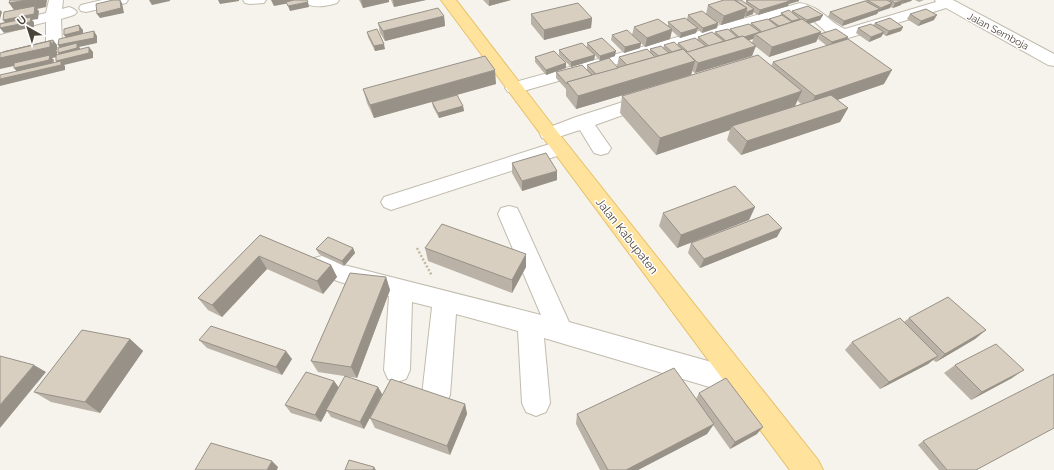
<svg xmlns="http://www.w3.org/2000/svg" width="1054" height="470" viewBox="0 0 1054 470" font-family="Raleway,sans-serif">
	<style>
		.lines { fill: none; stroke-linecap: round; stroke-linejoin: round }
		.minor-casing { stroke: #c2bbae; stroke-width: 2 }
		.major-casing { stroke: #e6c16a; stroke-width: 2 }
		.path { stroke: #c4b79f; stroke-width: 2.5; stroke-dasharray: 2 2; stroke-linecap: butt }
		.minor { fill: #fff; fill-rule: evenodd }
		.major { fill: #ffe39c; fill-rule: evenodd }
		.wall { fill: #bab2a6; fill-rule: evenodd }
		.shaded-wall { fill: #979187 }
		.building { fill: #d8cfc1; stroke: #979187 }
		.labels { text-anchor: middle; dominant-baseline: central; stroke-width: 3; stroke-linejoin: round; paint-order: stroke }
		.far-street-label { font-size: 10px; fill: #4b4439; stroke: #fff }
		.street-label { font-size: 12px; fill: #4b4439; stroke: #fff }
	</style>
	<rect width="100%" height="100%" fill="#f6f3ec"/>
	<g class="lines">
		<defs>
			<g id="minor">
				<polygon points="49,0 63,0 62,9 69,7 74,9 77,12 74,15 61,19 62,43 60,46 54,48 48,46 46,43 46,22 0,34 0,24 46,13"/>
				<polygon points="102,0 128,0 126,3 86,12 81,11 79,8 81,5"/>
				<polygon points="243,0 266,0 264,3 250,4 245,3"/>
				<path d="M303,0H339L337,3C327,6 310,10 303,0Z"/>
				<path d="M935,0H953L1054,54V66L1048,65L946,8L845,39L826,32L806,14L800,12L520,92L514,93L508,92L505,88L508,84L800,3C822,7 827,21 845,29L936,2Z"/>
				<polygon points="648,94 654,96 657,100 654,104 595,125 611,148 608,153 601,155 594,153 580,130 549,140 542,138 540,134 542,130 576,117"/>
				<polygon points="559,141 566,143 569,148 566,153 391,210 384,207 381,202 384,197"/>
				<polygon points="509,206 517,208 520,214 569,322 740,370 749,374 753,383 749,392 740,396 544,338 550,403 546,412 536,416 526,412 522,403 518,331 456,314 450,395 446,404 436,408 426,404 422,395 432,307 412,302 410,370 406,379 397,382 388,379 384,370 389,296 340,282 314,272 311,265 314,258 322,256 344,265 541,315 498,214 501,208"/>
			</g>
			<polygon id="major" points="441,0 456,0 556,130 818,460 823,470 790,470"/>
		</defs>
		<use href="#minor" class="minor-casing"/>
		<use href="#major" class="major-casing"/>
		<polyline class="path" points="417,248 432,276"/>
		<use href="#minor" class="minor"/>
		<use href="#major" class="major"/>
	</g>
	<g class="wall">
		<polygon points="359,0 389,0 389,2 363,8"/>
		<polygon points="391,0 426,0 394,7"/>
		<polygon points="483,0 511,0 489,6"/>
		<polygon points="749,0 799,0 799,1 788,4 788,6 758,15 753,12 753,14 745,17 744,16 744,18 721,25 718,23 717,28 702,33 697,29 696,33 680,38 672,31 670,39 645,47 641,43 640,48 624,53 611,40 612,35 632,35 634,27 668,26 668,22 687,19 688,15 706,14 708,5 746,3 746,1"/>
		<polygon points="866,0 912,0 911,1 901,4 901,5 893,8 890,7 890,8 878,12 877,14 842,26 828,17 830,12 865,1"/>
		<polygon points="915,0 924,0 919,2"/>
		<path d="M792,11L823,15L820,20L809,24L821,32L816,42L769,57L755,46L752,56L695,73L692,71L691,75L576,109L566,96V89L556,78V72L592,75L587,70V65L617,66L619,57L650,52V49L663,48L664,45H677L678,43L697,40L698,37L714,34L715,32L729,30L730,29L750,25L751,23L769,20V19L780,16L781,13L792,12ZM753,39L752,43L748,40Z"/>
		<polygon points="531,14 592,18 591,28 544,40 531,24"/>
		<polygon points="910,14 934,20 918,26 907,19"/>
		<polygon points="444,16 445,26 385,41 380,33 378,23"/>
		<polygon points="875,23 903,27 901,31 886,36 883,34 881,37 869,42 856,33 858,28 873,25"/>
		<polygon points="367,32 385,49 375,51 368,37"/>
		<path d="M820,34L848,37L847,39L884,84L837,100L848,108L840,122L741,155L727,140L730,130L656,155L620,113L622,96L771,66L773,62L827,46L818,39ZM797,100L801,104L795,106Z"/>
		<polygon points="587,43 615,56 600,61 595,55 594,60 571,67 559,55 559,50 587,47"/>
		<polygon points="535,57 566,63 566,68 546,75 535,62"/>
		<polygon points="496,84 374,118 367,103 363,89"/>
		<polygon points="432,102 463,106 464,111 439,118 433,107"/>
		<polygon points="512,163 557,180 522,191 512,173"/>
		<polygon points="755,207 749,220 677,248 659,226 663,213"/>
		<polygon points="260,235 331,265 337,277 323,294 267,269 222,317 208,310 198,298"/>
		<polygon points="777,237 700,268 688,253 691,243"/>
		<polygon points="353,248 355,253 344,266 319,254 316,249"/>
		<polygon points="425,248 526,267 512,293 428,261"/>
		<polygon points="386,277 390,290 357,378 318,372 311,361"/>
		<polygon points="909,318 986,330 975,339 936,362 933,360 928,364 880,389 845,350 852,342 904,322"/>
		<polygon points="130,339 143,351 100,413 51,402 34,392"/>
		<polygon points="199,340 292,359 282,375 207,348"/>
		<polygon points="955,365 1012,378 971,400 944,373"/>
		<polygon points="334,381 339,388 378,387 382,394 465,404 467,414 450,455 375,428 370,418 364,429 331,417 327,411 321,422 291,413 285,405"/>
		<polygon points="699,393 757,434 730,449 713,425 707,434 638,470 600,470 576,424 577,414 696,399"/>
		<polygon points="923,441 976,470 939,470 918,445"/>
	</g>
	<g class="shaded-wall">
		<polygon points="27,0 47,0 46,7 37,9 39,11 38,19 32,20 34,22 34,27 4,33 0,28 7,25 3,20 16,13 9,3"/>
		<polygon points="120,0 122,3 124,13 100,18 97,14"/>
		<polygon points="149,0 170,0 170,1 152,5"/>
		<polygon points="218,0 239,0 239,1 220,4"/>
		<polygon points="271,0 306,0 274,6"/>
		<polygon points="361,0 389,0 389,2 363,8"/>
		<polygon points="393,0 426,0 394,7"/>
		<polygon points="489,0 511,0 489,6"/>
		<polygon points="790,0 799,0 799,1 789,4"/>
		<polygon points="904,0 912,0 911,1 902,4"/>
		<polygon points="904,0 901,5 893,8 895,3"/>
		<polygon points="790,1 788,6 758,15 760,10"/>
		<polygon points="308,2 309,7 290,11 288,6"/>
		<polygon points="892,3 890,8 878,12 881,8"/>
		<polygon points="747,8 744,18 721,25 724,16"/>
		<polygon points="754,9 753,14 745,17 747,12"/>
		<polygon points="880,9 877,14 842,26 844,21"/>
		<polygon points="0,10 2,12 0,19"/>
		<polygon points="823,15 820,20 805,25 807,20"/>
		<polygon points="937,15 934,20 918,26 921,21"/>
		<polygon points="444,16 445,26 385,41 383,31"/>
		<polygon points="592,18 591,28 544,40 544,30"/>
		<polygon points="800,19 798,24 790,24 792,21"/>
		<polygon points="718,23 717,28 702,33 703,28"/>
		<polygon points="79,25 83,30 83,36 68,40 64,35"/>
		<polygon points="903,27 901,31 886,36 889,31"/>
		<polygon points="698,28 696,33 680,38 681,33"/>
		<polygon points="672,29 670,39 645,47 647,38"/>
		<polygon points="94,31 97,36 97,43 79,47 80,48 80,53 61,58 58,53 62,50 58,45"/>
		<polygon points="821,32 816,42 769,57 772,47"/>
		<polygon points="884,32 881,37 869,42 871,37"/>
		<polygon points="755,34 753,39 739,43 740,38"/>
		<polygon points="848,37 846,42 830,47 832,42"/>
		<polygon points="53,40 57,45 57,50 56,50 57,51 57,57 52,58 54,60 53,65 18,73 14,68 50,58 0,69 0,58"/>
		<polygon points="641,43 640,48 624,53 625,47"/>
		<polygon points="384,44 385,49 375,51 374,46"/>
		<polygon points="756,46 752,56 695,73 698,63"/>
		<polygon points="89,47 93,52 93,58 64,65 65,66 65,70 0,86 0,79 59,65 56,61"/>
		<polygon points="616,51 615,56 600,61 600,56"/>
		<polygon points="595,55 594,60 571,67 571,62"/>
		<polygon points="695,61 691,75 576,109 578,96"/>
		<polygon points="566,63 566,68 546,75 546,70"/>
		<polygon points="495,70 496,84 374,118 370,105"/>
		<polygon points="892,70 884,84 808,110 815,96"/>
		<polygon points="802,91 794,108 732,126 730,130 656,155 660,138"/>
		<polygon points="463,106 464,111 439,118 438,113"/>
		<polygon points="848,108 840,122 741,155 747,141"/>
		<polygon points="557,171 557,180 522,191 522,181"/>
		<polygon points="755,207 749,220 677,248 681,235"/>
		<polygon points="782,228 777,237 700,268 704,259"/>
		<polygon points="353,248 355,253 344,266 342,261"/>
		<polygon points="526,254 526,267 512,293 512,280"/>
		<polygon points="259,256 267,269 222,317 212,305"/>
		<polygon points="331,265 337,277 323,294 317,281"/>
		<polygon points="386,277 390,290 357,378 351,367"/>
		<polygon points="986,330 975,339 936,362 945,354"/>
		<polygon points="130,339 143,351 100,413 85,402"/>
		<polygon points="286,351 292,359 282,375 276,367"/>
		<polygon points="938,356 928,364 880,389 889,382"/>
		<polygon points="34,365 46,372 0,428 0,405"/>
		<polygon points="1024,370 1012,378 971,400 982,392"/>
		<polygon points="334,381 339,388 321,422 315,415"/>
		<polygon points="378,387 382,394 364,429 360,422"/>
		<polygon points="465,404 467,414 450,455 447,446"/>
		<polygon points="714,424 707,434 638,470 626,470"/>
		<polygon points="763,427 757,434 730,449 735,442"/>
		<polygon points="272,461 278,467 277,470 267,470"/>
		<polygon points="374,467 376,470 373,470"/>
	</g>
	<g class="building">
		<polygon points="10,0 27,0 9,3"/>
		<polygon points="113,0 120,0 121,8 97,14 96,4"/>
		<polygon points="294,0 307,0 308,2 288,6 286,2"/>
		<polygon points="724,0 734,0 747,8 724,16 708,5"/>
		<polygon points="735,0 741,0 754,9 747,12 746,11 747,8"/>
		<polygon points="749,0 788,0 790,1 760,10 746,1"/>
		<polygon points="867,0 887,0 892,3 881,8"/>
		<polygon points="890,0 904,0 895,3"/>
		<polygon points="865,1 880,9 844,21 830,12"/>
		<polygon points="578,3 592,18 544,30 531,14"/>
		<polygon points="35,6 34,14 3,20 4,12"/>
		<polygon points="808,6 823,15 807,20 792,11"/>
		<polygon points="438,8 444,16 383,31 378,23"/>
		<polygon points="926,9 937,15 921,21 910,14"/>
		<polygon points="789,10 800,19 792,21 781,13"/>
		<polygon points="702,11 718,23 703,28 688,15"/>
		<polygon points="782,15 792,22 779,26 769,19"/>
		<polygon points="31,17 30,22 0,28 0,24"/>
		<polygon points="685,18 698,28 681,33 668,22"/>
		<polygon points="890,18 903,27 889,31 875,23"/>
		<polygon points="658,19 672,29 647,38 634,27"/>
		<polygon points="768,19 778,27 762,32 751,23"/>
		<polygon points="802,19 821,32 772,47 755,34"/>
		<polygon points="749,24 760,32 744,37 743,36 739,37 730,29"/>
		<polygon points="871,24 884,32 871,37 858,28"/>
		<polygon points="79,25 80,31 64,35 64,29"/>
		<polygon points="377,29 384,44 374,46 367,32"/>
		<polygon points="728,29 737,37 726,41 715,32"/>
		<polygon points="836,29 848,37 832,42 820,34"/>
		<polygon points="627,30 641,43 625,47 612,35"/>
		<polygon points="94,31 94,38 58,45 59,39"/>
		<polygon points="712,32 724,41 709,46 698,37"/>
		<polygon points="743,36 756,46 698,63 686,52"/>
		<polygon points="602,38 616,51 600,56 587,43"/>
		<polygon points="695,38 706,46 688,52 678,43"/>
		<polygon points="848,39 892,70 815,96 773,62"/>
		<polygon points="53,40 53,45 50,41 3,52"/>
		<polygon points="50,41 50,47 0,58 0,53"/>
		<polygon points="674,42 682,49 672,52 664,45"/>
		<polygon points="77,43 77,48 58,53 58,48"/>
		<polygon points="582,43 595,55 571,62 559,50"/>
		<polygon points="661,46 669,53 659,56 650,49"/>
		<polygon points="89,47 89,53 56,61 56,55"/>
		<polygon points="647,49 655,57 627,65 619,57"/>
		<polygon points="683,49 695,61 578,96 567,82"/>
		<polygon points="554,51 566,63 546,70 535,57"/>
		<polygon points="50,55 49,60 14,68 14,63"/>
		<polygon points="758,55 802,91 660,138 622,96"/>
		<polygon points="485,56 495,70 370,105 363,89"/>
		<polygon points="609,58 618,68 596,74 587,65"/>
		<polygon points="61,61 61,65 0,79 0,75"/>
		<polygon points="582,65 592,75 567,82 567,84 556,72"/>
		<polygon points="457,95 463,106 438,113 432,102"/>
		<polygon points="831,95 848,108 747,141 732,126"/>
		<polygon points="546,153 557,171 522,181 512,163"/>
		<polygon points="735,186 755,207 681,235 663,213"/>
		<polygon points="768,214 782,228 704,259 691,243"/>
		<polygon points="442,224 526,254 512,280 425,248"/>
		<polygon points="260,235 331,265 317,281 259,256 212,305 198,298"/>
		<polygon points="328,237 353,248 342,261 316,249"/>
		<polygon points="350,273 386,277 351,367 311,361"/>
		<polygon points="948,297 986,330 945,354 909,318"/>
		<polygon points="900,318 938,356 889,382 852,342"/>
		<polygon points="211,326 286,351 276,367 199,340"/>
		<polygon points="82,330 130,339 85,402 34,392"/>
		<polygon points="996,344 1024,370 982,392 955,365"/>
		<polygon points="0,356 34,365 0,405"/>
		<polygon points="674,368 714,424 626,470 608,470 577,414"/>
		<polygon points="306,372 334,381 315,415 285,405"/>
		<polygon points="1054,374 1054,428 976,470 947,470 923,441"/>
		<polygon points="345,376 378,387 360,422 326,410"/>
		<polygon points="726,378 763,427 735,442 699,393"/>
		<polygon points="391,379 465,404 447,446 370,418"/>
		<polygon points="211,443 272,461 267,470 195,470"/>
		<polygon points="349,460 374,467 373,470 345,470"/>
	</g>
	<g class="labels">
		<g class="far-street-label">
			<text transform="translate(998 31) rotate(28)">Jalan Semboja</text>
		</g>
		<g class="street-label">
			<text transform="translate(627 236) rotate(52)">Jalan Kabupaten</text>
		</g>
	</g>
	<g transform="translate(28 28) rotate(321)" stroke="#ffffff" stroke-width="3" paint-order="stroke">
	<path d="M0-3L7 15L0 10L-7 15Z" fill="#4b4439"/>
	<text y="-6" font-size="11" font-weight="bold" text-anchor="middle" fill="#4b4439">U</text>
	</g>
</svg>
